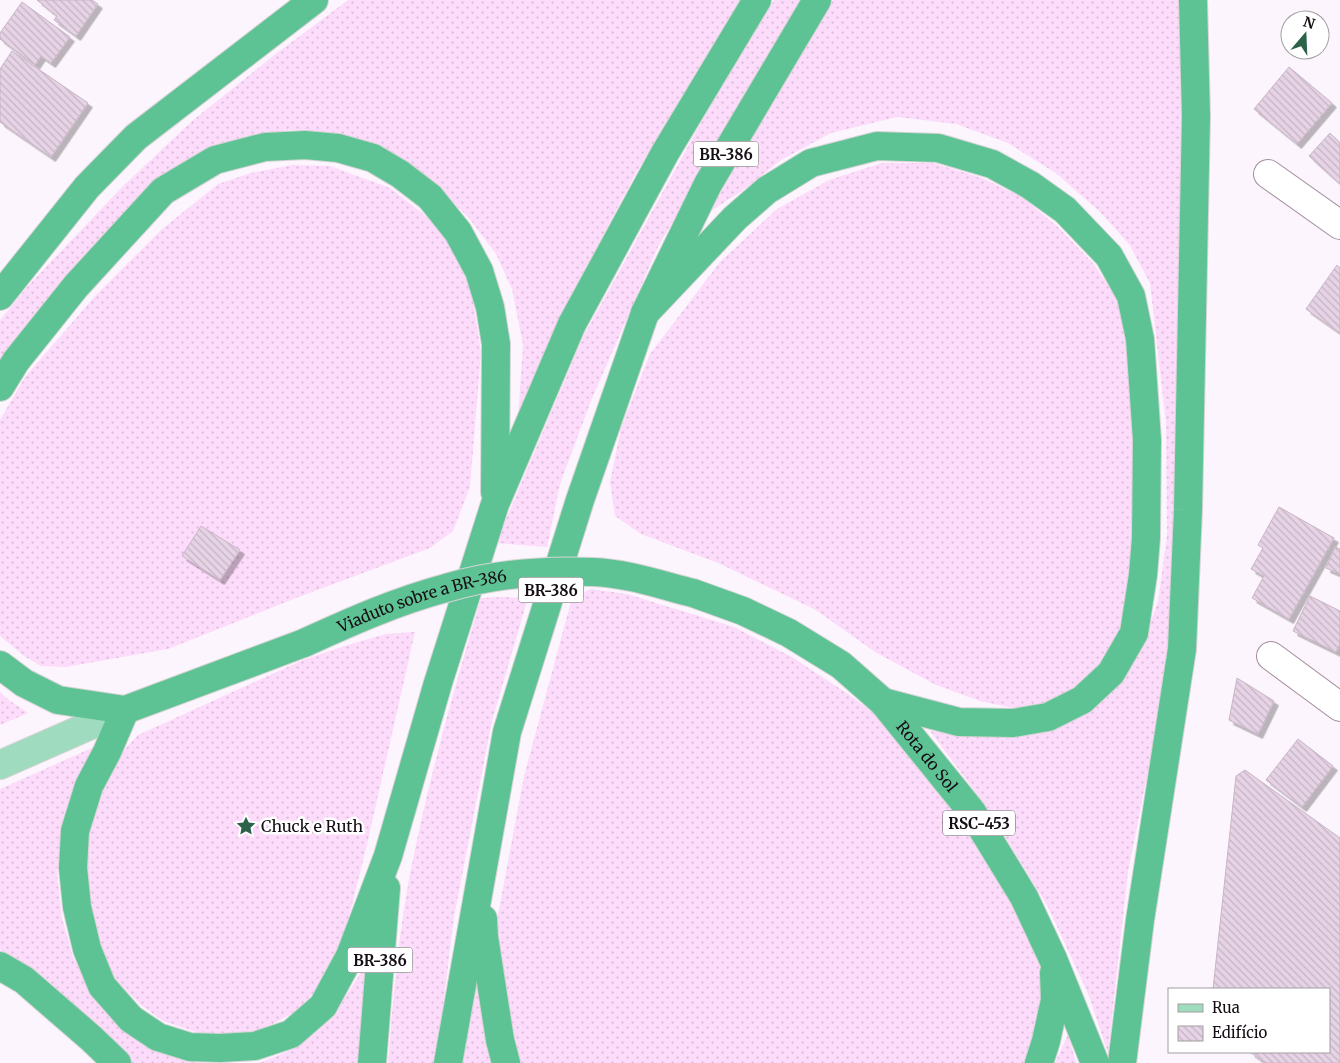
<svg xmlns="http://www.w3.org/2000/svg" width="1340" height="1063" viewBox="0 0 1340 1063" font-family="Merriweather,serif">
	<style>
		.grass { fill: url(#grass-dots) }
		.building { fill: url(#building-back-hatch); stroke: #c8b5c6; filter: url(#shadow) }
		.lines { fill: none; stroke-linecap: round; stroke-linejoin: round }
		.minor-casing { stroke: #a08e9f; stroke-width: 30 }
		.major-casing { stroke: #d5d4d5; stroke-width: 30 }
		.highway-casing { stroke: #d5d4d5; stroke-width: 30 }
		.minor { stroke: #fff; stroke-width: 28 }
		.major { stroke: #9edbbf; stroke-width: 28 }
		.highway { stroke: #5ec394; stroke-width: 28 }
		.highway-bridge-casing { stroke: #d5d4d5; stroke-width: 30; stroke-linecap: butt }
		.highway-bridge { stroke: #5ec394; stroke-width: 28 }
		.labels { text-anchor: middle; dominant-baseline: central; stroke-width: 5; stroke-linejoin: round; paint-order: stroke }
		.shield { fill: #fff; stroke: #5b565a; stroke-width: 1 }
		.shield-label { font-size: 15px; font-weight: bold; fill: #150e14 }
		.street-label { font-size: 16px; fill: #150e14; stroke: #fff }
		.poi-label { font-size: 16px; fill: #150e14; stroke: #fff; text-anchor: start }
	</style>
	<defs>
		<pattern id="grass-dots" width="8" height="8" patternUnits="userSpaceOnUse" patternTransform="scale(1.25)"><rect width="8" height="8" fill="#fddbfb"/><path d="M2 2h.1M6 6h.1" fill="none" stroke="#d8bbd6" stroke-width="1.8" stroke-linecap="round"/></pattern>
		<pattern id="building-back-hatch" width="6" height="6" patternUnits="userSpaceOnUse" patternTransform="scale(1.25)"><rect width="6" height="6" fill="#e6d3e5"/><path d="M-1 5l2 2M0 0l6 6M5-1l2 2" fill="none" stroke="#c4b4c4"/></pattern>
		<filter id="shadow"><feDropShadow dx="4.5" dy="4.5" stdDeviation="0" flood-color="#0004"/></filter>
	</defs>
	<rect width="100%" height="100%" fill="#fdf5fd"/>
	<g class="grass">
		<polygon points="348,0 743,0 637,171 561,315 518,417 523,345 512,289 496,254 468,217 438,188 337,135 291,130 244,137 201,151 121,217 71,272 0,361 0,320 27,287 121,188 192,121 273,56"/>
		<polygon points="774,0 801,0 658,247 591,401 560,484 547,547 496,543 583,337 703,119"/>
		<polygon points="833,0 1182,0 1186,278 1178,619 1128,872 1108,1053 1089,996 1048,907 988,809 930,731 966,734 1010,733 1142,644 1158,602 1167,535 1166,423 1150,283 1129,244 1100,212 1057,174 1008,143 956,124 897,117 831,133 781,160 742,191 709,212"/>
		<polygon points="882,163 933,163 982,178 1023,198 1058,227 1092,262 1118,299 1131,345 1138,427 1135,524 1127,582 1125,628 1107,660 1081,684 1045,703 1018,709 980,701 936,685 875,652 816,610 718,563 641,534 615,516 610,482 621,428 650,354 720,262 777,209 829,180"/>
		<polygon points="292,165 330,166 390,188 421,212 445,234 459,261 473,299 481,353 470,487 453,531 430,548 296,598 168,649 66,667 41,666 24,656 0,636 0,420 25,377 96,295 161,230 218,184 251,173"/>
		<polygon points="591,589 627,594 734,627 792,657 851,696 895,729 972,821 1040,958 1042,1004 1031,1063 521,1063 509,1031 500,995 497,920 524,776 572,598"/>
		<path d="M501,597L528,598L492,721L454,917L436,1063H388C393,1000 398,937 410,874C428,781 454,689 481,598Z"/>
		<polygon points="415,632 368,840 344,937 318,988 295,1012 263,1029 231,1035 196,1032 163,1021 141,1005 113,977 101,946 91,911 86,868 88,824 114,761 138,735 303,660 351,644 386,634"/>
		<polygon points="0,692 9,700 28,713 0,725"/>
		<path d="M94,747L77,783L64,822L57,873L62,918L73,957L92,992L185,1060L205,1063H131C90,1023 48,983 0,950V789Z"/>
		<polygon points="474,948 497,1063 463,1063"/>
		<path d="M368,959L361,1063H256L262,1062C273,1057 287,1053 297,1046C329,1025 351,991 368,959Z"/>
		<polygon points="1068,1034 1076,1063 1055,1063"/>
	</g>
	<g class="building">
		<polygon points="37,0 92,0 98,4 76,36 54,20 57,16"/>
		<polygon points="22,2 70,37 51,63 41,56 35,65 0,39 0,33"/>
		<polygon points="12,51 88,103 51,157 0,122 0,69"/>
		<polygon points="1289,67 1332,103 1297,144 1254,109"/>
		<polygon points="1330,133 1340,143 1340,184 1309,156"/>
		<polygon points="1337,265 1340,268 1340,333 1306,309"/>
		<polygon points="1279,507 1334,538 1289,619 1252,598 1264,576 1251,569 1263,548 1258,545"/>
		<polygon points="201,526 240,550 220,580 182,556"/>
		<polygon points="1335,547 1340,549 1340,574 1326,568"/>
		<polygon points="1310,596 1340,611 1340,644 1336,652 1293,631"/>
		<polygon points="1237,678 1274,701 1258,734 1229,720"/>
		<polygon points="1298,739 1333,766 1302,807 1266,780"/>
		<polygon points="1245,770 1340,838 1340,1063 1265,1063 1250,1052 1329,1052 1329,989 1213,989 1236,776"/>
	</g>
	<g class="lines">
		<defs>
			<g id="minor">
				<polyline points="1268,174 1340,225"/>
				<polyline points="1271,656 1340,707"/>
			</g>
			<polyline id="major" points="0,765 125,710"/>
			<g id="highway">
				<polyline points="0,296 87,187 136,137 314,0"/>
				<polyline points="645,313 735,218 767,190 811,163 877,146 938,148 992,164 1030,185 1065,210 1109,256 1131,296 1140,339 1147,440 1146,538 1143,575 1134,633 1111,673 1082,700 1048,717 1013,723 959,722 883,702"/>
				<polyline points="0,387 16,361 76,286 163,191 215,160 265,147 305,145 338,148 373,158 400,174 430,197 458,232 479,271 490,307 496,344 495,492"/>
				<path id="s1" d="M693,593L743,611L789,633L841,665L883,702L972,812L1024,897L1053,959L1095,1063"/>
				<polyline points="0,665 24,683 58,700 125,710 304,643"/>
				<polyline points="125,710 107,752 89,786 75,831 73,868 77,907 87,949 102,986 131,1019 158,1037 190,1047 220,1048 255,1046 291,1034 323,1006 350,956 388,856 438,683 495,504 572,324 665,153 757,0"/>
				<polyline points="483,919 484,937 500,1040 506,1063"/>
				<polyline points="0,966 24,980 92,1039 117,1063"/>
				<polyline points="372,1063 386,888"/>
				<polyline points="448,1063 507,732 580,500 645,313 708,184 817,0"/>
				<polyline points="1039,1063 1046,1041 1055,1000 1054,973"/>
				<polyline points="1122,1063 1140,920 1182,649 1188,510 1196,116 1193,0"/>
			</g>
		</defs>
		<use href="#minor" class="minor-casing"/>
		<use href="#major" class="major-casing"/>
		<use href="#highway" class="highway-casing"/>
		<use href="#minor" class="minor"/>
		<use href="#major" class="major"/>
		<use href="#highway" class="highway"/>
		<defs>
			<g id="highway-bridge">
				<path id="s2" d="M304,643C350,622 397,601 446,588C493,574 544,570 593,572C626,573 661,585 693,593"/>
			</g>
		</defs>
		<use href="#highway-bridge" class="highway-bridge-casing"/>
		<use href="#highway-bridge" class="highway-bridge"/>
	</g>
	<defs>
		<symbol id="sight-bare" viewBox="-9 -9 18 18"><path d="M0-6L1.8-2.2L6-1.7L2.9 1.2L3.7 5.4L0 3.3L-3.7 5.4L-2.9 1.2L-6-1.7L-1.8-2.2Z" fill="#2c6249" stroke="#fff" stroke-width="2.5" paint-order="stroke"/></symbol>
	</defs>
	<g fill-rule="evenodd">
		<use href="#sight-bare" x="232" y="812" width="28" height="28"/>
	</g>
	<g class="labels">
		<g class="shield">
			<rect x="693.5" y="141.5" width="65" height="25" rx="4"/>
			<rect x="518.5" y="577.5" width="65" height="25" rx="4"/>
			<rect x="943" y="810.5" width="72" height="25" rx="4"/>
			<rect x="347.5" y="947.5" width="65" height="25" rx="4"/>
		</g>
		<g class="shield-label">
			<text x="726" y="154">BR-386</text>
			<text x="551" y="590">BR-386</text>
			<text x="979" y="823">RSC-453</text>
			<text x="380" y="960">BR-386</text>
		</g>
		<g class="street-label">
			<text stroke="none"><textPath href="#s2" startOffset="126">Viaduto sobre a BR-386</textPath></text>
			<text stroke="none"><textPath href="#s1" startOffset="291">Rota do Sol</textPath></text>
		</g>
		<g class="poi-label">
			<text x="261" y="826">Chuck e Ruth</text>
		</g>
	</g>
	<rect x="1168" y="988" width="162" height="65" fill="#ffffff" stroke="#a19fa1"/>
	<rect x="1178" y="1004" width="25" height="8" fill="#9edbbf" stroke="#a19fa1"/>
	<text x="1212" y="1013" font-size="15" fill="#150e14">Rua</text>
	<rect x="1178" y="1026" width="25" height="15" fill="url(#building-back-hatch)" stroke="#a19fa1"/>
	<text x="1212" y="1038" font-size="15" fill="#150e14">Edifício</text>
	<g transform="translate(1305 35) rotate(19)"><circle r="24" fill="#ffffff" stroke="#a19fa1"/>
	<path d="M0-4L9 19L0 12L-9 19Z" fill="#2c6249"/>
	<text y="-8" font-size="14" font-weight="bold" text-anchor="middle" fill="#150e14">N</text>
	</g>
</svg>
